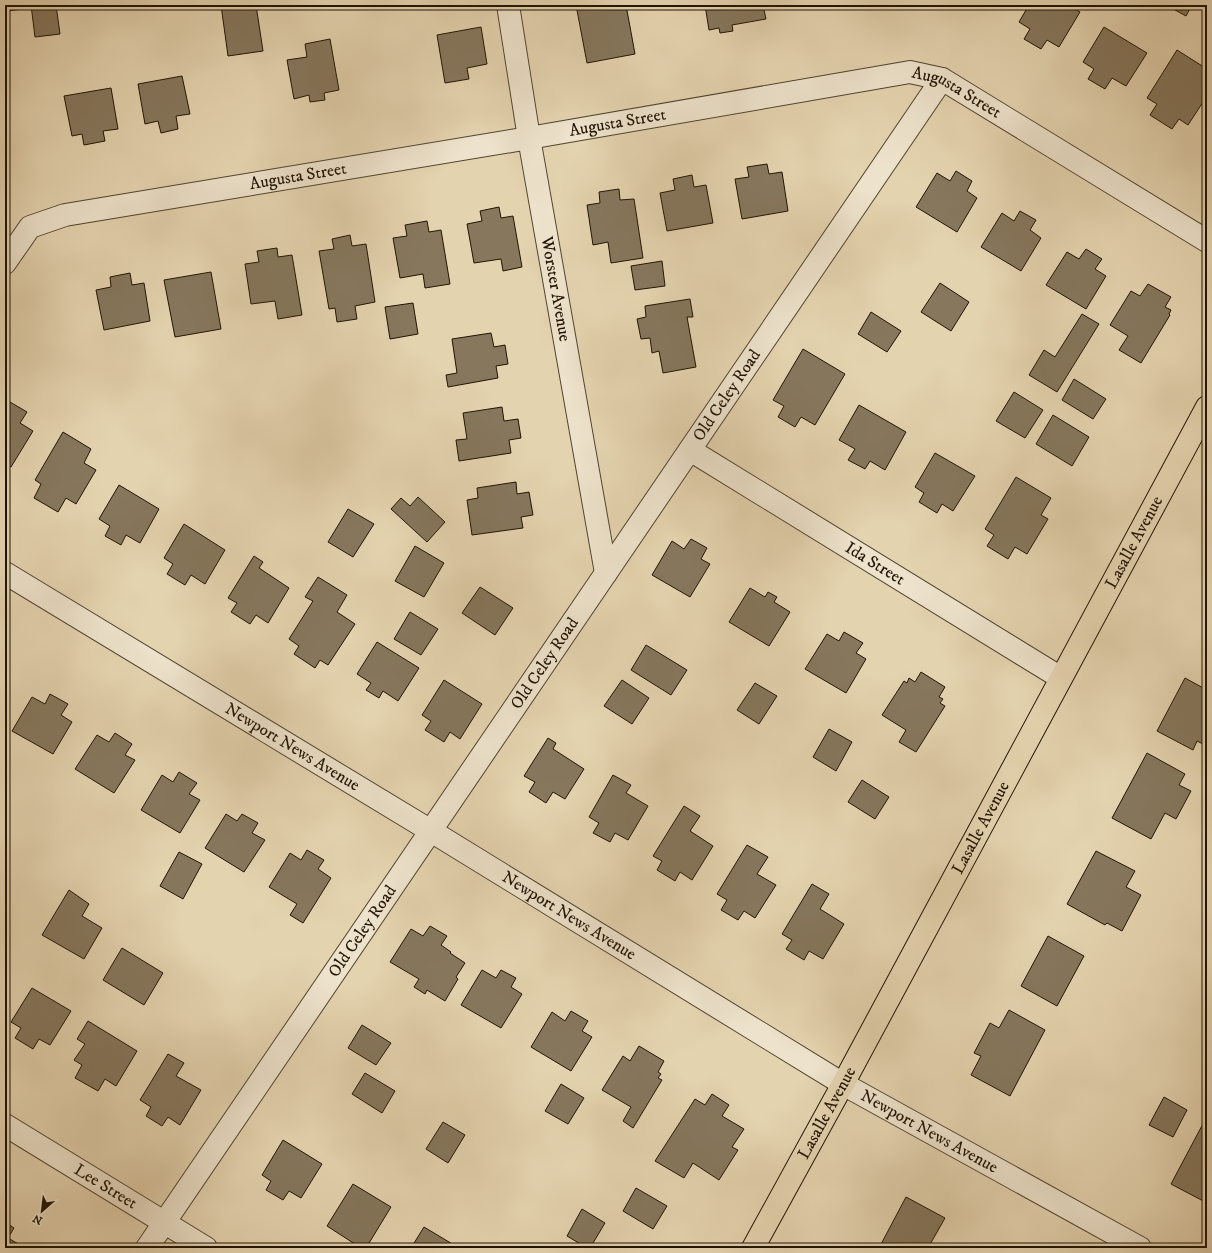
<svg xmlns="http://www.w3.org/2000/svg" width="1212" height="1253" viewBox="0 0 1212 1253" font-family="'IM FELL DW Pica',serif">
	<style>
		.building { fill: #86775d; stroke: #201404 }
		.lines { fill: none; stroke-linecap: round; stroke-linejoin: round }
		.minor-casing { stroke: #51442f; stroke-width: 24 }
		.major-casing { stroke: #201404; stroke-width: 24 }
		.minor { stroke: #ede2cb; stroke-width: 22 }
		.major { stroke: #e4d3af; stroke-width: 22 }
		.labels { text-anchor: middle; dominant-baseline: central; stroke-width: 3; stroke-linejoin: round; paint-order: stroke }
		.street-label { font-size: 17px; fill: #201404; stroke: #ede2cb }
	</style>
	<rect width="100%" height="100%" fill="#e4d3af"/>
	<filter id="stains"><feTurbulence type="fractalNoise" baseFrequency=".005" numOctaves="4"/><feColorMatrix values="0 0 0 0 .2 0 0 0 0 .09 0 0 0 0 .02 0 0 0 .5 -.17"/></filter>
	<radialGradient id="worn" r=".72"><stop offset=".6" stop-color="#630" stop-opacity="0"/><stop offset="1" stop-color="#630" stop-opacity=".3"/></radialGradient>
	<g class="building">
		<polygon points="5,5 23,5 24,9 5,11"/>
		<polygon points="31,5 56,5 60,34 35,37"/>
		<polygon points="221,5 256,5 263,51 228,56"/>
		<polygon points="576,5 626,5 635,54 587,63"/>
		<polygon points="705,5 763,5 766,19 732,25 733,31 720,33 719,28 709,30"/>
		<polygon points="1029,5 1067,5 1080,12 1059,47 1047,40 1041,49 1024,39 1030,29 1019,22"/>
		<polygon points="1166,5 1192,5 1186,16"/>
		<polygon points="481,27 487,64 467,68 469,79 445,83 437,35"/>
		<polygon points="1104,27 1147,53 1126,86 1112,78 1105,89 1088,79 1094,69 1083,62"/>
		<polygon points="330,39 339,90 324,93 325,100 310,102 309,95 294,99 287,60 307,57 305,44"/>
		<polygon points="1177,50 1207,69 1207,96 1188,125 1179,119 1172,129 1150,115 1157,104 1147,98"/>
		<polygon points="182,76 190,114 176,116 178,129 161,133 158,121 145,124 138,84"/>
		<polygon points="111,88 118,129 103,131 105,141 84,145 82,134 72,136 64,96"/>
		<polygon points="767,164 769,174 782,172 788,211 742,219 735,179 749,177 747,167"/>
		<polygon points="956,171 972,181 967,191 977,198 957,232 916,207 937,173 950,181"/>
		<polygon points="692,175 694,187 706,185 713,223 667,231 660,193 675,190 673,179"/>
		<polygon points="619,189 620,200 634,199 643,258 611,263 608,242 593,245 587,205 600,203 599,192"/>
		<polygon points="499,207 501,218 513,216 522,267 503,271 501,259 474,263 467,224 482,221 480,211"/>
		<polygon points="1020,211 1036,220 1030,230 1041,238 1021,271 981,247 1002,213 1014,221"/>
		<polygon points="427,221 429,232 441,230 450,284 425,288 423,274 400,278 393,238 407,236 405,225"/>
		<polygon points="350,235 352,246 366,244 375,302 355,306 357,319 337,322 335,308 329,309 319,251 334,249 332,239"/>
		<polygon points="277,248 278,257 292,255 302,315 278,319 275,301 251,304 245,264 259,262 257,251"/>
		<polygon points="1086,249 1102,259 1095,269 1106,276 1086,309 1046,285 1067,252 1079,259"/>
		<polygon points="662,261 665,286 635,290 631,266"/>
		<polygon points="211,272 221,329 175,337 164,280"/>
		<polygon points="130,273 132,285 144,283 150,321 104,330 96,290 111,287 110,277"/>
		<polygon points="940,283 969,302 951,331 921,312"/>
		<polygon points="1148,284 1171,297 1165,307 1171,310 1169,314 1170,315 1141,363 1119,350 1128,336 1110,325 1131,291 1140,296"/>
		<polygon points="690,299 693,317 687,317 696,367 663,373 659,351 652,353 650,338 641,339 637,319 646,317 645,306"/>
		<polygon points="413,303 418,334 390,339 385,307"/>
		<polygon points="871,312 901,331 887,352 858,334"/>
		<polygon points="1082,314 1099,324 1057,392 1029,375 1044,350 1055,357"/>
		<polygon points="491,333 494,347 505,345 508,364 496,366 498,378 448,387 446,375 457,373 452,339"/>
		<polygon points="803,349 845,374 815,425 801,417 795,427 778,417 784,406 773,400"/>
		<polygon points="1074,379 1106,399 1093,419 1062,400"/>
		<polygon points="1014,392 1043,410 1025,438 996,421"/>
		<polygon points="5,399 27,412 20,423 33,431 11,467 5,464"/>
		<polygon points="859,405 906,432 885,470 870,461 865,469 848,460 855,449 839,440"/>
		<polygon points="502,407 504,421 518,419 521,438 509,440 511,453 459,461 456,440 467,439 463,413"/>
		<polygon points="1053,415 1089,437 1072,466 1036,444"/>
		<polygon points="63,432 91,449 84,463 96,470 76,504 66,498 58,512 34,498 41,484 35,480"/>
		<polygon points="935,453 975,476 953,511 942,504 937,513 919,502 924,493 915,487"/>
		<polygon points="1016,477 1051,498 1041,515 1048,519 1027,554 1015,547 1008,559 987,546 994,535 985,529"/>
		<polygon points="516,482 517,494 529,492 533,515 521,517 523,528 472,535 467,500 478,498 477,488"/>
		<polygon points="119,485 159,509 140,543 126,535 121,545 105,536 110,526 99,519"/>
		<polygon points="418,497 445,522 427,542 391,509 401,498 410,506"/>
		<polygon points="348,509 374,524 353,557 328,542"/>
		<polygon points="184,524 225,550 205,584 191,575 185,585 167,574 173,564 164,558"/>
		<polygon points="691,539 707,548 701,559 710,564 690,597 652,575 672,541 684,549"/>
		<polygon points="415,546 444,563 424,597 395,581"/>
		<polygon points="254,556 263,562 259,568 289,588 268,623 256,615 250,624 231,612 237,603 228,598"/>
		<polygon points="318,577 347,595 337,612 355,624 328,665 320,660 315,668 294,654 299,646 289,639 313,601 305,597"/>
		<polygon points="480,587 513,608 495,635 462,613"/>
		<polygon points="750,588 765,597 768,592 777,597 774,602 790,612 769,646 729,622"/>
		<polygon points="410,612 438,629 421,655 394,639"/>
		<polygon points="844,632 863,643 856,653 866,659 846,693 805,669 827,634 839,641"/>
		<polygon points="377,642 419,668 398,701 383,691 379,698 366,690 371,683 357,674"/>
		<polygon points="646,645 687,670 671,695 631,670"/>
		<polygon points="921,672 945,687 939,697 943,699 940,703 945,706 916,752 899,742 906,730 882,715 904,681 907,683 909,678 915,682"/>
		<polygon points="1185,678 1207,690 1207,746 1197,741 1193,750 1157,731"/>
		<polygon points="5,680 9,682 5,688"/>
		<polygon points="444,680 482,704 460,739 450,732 444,742 425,730 431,721 422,715"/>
		<polygon points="622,680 649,698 632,724 604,706"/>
		<polygon points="755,683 777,696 759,724 737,710"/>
		<polygon points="50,694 68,704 61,715 72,722 53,754 12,731 32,697 45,704"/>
		<polygon points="829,729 852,742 836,771 813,757"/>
		<polygon points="115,733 132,744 125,755 135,760 114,793 75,769 97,735 109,742"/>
		<polygon points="548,738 556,743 553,749 584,769 565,799 553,792 546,803 529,792 535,782 524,776"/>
		<polygon points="1147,753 1185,774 1179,785 1191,791 1176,819 1165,813 1151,839 1112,818"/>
		<polygon points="179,772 197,783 189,794 200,800 180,833 141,810 162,775 173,782"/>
		<polygon points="613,775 631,785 626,793 648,806 628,840 615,833 610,842 593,833 599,823 589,817"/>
		<polygon points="862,780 889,797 875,819 848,802"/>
		<polygon points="684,806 700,816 690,831 713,846 692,880 680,872 675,881 657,870 662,861 653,856"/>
		<polygon points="226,814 237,821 242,814 258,823 252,833 265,840 244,872 205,848"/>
		<polygon points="747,845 768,857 757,874 776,885 755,918 744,911 738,920 721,910 727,900 717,894"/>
		<polygon points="307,850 324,860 318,869 331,878 303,923 290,915 297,904 269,887 290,853 301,860"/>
		<polygon points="1096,851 1135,871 1126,887 1141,895 1122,931 1107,923 1105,925 1067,904"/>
		<polygon points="179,852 202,864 183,899 160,886"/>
		<polygon points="812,884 829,894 820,909 844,924 823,959 809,951 804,960 786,949 792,940 782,934"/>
		<polygon points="69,890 89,904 82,916 102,928 84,959 42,935"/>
		<polygon points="430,926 447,936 441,945 451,952 450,953 465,963 456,977 458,979 445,1001 427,990 425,994 414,987 419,979 390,962 411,929 423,936"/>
		<polygon points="1048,936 1084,956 1057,1006 1021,986"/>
		<polygon points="122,948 163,973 144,1005 103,980"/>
		<polygon points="482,970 496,978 501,970 516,978 511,987 522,994 501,1028 461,1005"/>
		<polygon points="32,988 71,1011 50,1045 39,1039 33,1049 15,1038 21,1028 11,1022"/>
		<polygon points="1009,1010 1045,1030 1010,1096 971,1075 981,1056 974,1053 990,1023 999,1028"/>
		<polygon points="571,1011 588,1021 582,1031 592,1037 571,1071 531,1047 552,1012 565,1021"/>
		<polygon points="88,1021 137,1051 116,1086 105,1079 98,1091 75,1078 82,1065 74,1060 85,1044 77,1039"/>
		<polygon points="362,1025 391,1043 376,1065 348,1048"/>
		<polygon points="639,1046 664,1061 658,1072 661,1074 658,1078 662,1080 633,1128 623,1121 631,1107 602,1090 623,1056 630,1061"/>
		<polygon points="168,1054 184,1063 176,1076 201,1090 180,1125 168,1117 162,1126 146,1116 151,1107 140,1100"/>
		<polygon points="365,1073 395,1091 382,1113 352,1094"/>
		<polygon points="561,1084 584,1098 568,1124 545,1111"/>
		<polygon points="712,1094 729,1105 722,1116 744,1129 732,1147 738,1150 719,1180 693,1163 684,1178 655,1161 695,1099 705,1105"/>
		<polygon points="1164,1097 1187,1110 1173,1137 1149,1125"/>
		<polygon points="1205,1120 1207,1121 1207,1203 1171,1184"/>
		<polygon points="443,1122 465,1135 448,1163 426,1149"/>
		<polygon points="283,1140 322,1164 301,1198 289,1191 283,1200 266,1190 271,1181 262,1175"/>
		<polygon points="353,1184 391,1207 366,1248 361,1248 327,1226"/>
		<polygon points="636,1188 667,1206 653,1229 623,1211"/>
		<polygon points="906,1197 945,1218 928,1248 879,1248"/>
		<polygon points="582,1209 605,1223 590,1248 587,1248 567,1236"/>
		<polygon points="5,1222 14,1228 8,1238 20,1245 18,1248 5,1248"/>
		<polygon points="424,1227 459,1248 411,1248"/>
	</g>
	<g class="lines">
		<defs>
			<g id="minor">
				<path id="s1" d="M508,5L529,138L606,573"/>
				<path id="s2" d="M5,263L30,227L65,215L529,138L910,72L942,79L1207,241"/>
				<path id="s3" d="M690,450L1061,678"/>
				<path id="s4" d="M5,573L431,831L843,1084L1140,1248"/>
				<path id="s5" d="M5,1125L206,1248"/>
				<path id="s6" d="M147,1248L942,79"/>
			</g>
			<g id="major">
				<path id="s7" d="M753,1248L843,1084L1207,407"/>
			</g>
		</defs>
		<use href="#minor" class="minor-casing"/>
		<use href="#major" class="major-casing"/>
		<use href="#minor" class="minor"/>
		<use href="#major" class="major"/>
	</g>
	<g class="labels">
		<g class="street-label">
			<text stroke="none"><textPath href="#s2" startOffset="989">Augusta Street</textPath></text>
			<text stroke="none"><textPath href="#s2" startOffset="641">Augusta Street</textPath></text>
			<text stroke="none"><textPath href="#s2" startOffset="317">Augusta Street</textPath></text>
			<text stroke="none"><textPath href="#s1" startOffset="288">Worster Avenue</textPath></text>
			<text stroke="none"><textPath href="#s6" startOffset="1031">Old Celey Road</textPath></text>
			<text stroke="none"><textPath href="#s7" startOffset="802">Lasalle Avenue</textPath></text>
			<text stroke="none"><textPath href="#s3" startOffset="217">Ida Street</textPath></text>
			<text stroke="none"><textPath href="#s6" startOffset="707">Old Celey Road</textPath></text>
			<text stroke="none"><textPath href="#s4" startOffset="336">Newport News Avenue</textPath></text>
			<text stroke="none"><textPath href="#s7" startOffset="478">Lasalle Avenue</textPath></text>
			<text stroke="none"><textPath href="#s4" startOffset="660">Newport News Avenue</textPath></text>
			<text stroke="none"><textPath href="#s6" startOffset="383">Old Celey Road</textPath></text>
			<text stroke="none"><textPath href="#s7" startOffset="154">Lasalle Avenue</textPath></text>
			<text stroke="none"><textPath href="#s4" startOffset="1080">Newport News Avenue</textPath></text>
			<text stroke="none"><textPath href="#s5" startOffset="118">Lee Street</textPath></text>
		</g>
	</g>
	<rect width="1212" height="1253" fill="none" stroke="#e4d3af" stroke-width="20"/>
	<rect x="6" y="6" width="1200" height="1241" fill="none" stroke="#201404" stroke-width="2"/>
	<rect x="10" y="10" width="1192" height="1233" fill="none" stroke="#201404"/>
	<g transform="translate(42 1211) rotate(208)" stroke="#ede2cb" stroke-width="3" paint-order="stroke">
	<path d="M0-3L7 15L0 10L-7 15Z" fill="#201404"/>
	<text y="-6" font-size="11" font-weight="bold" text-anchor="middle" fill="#201404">N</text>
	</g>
	<rect width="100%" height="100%" filter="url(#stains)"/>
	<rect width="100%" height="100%" fill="url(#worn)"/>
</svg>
